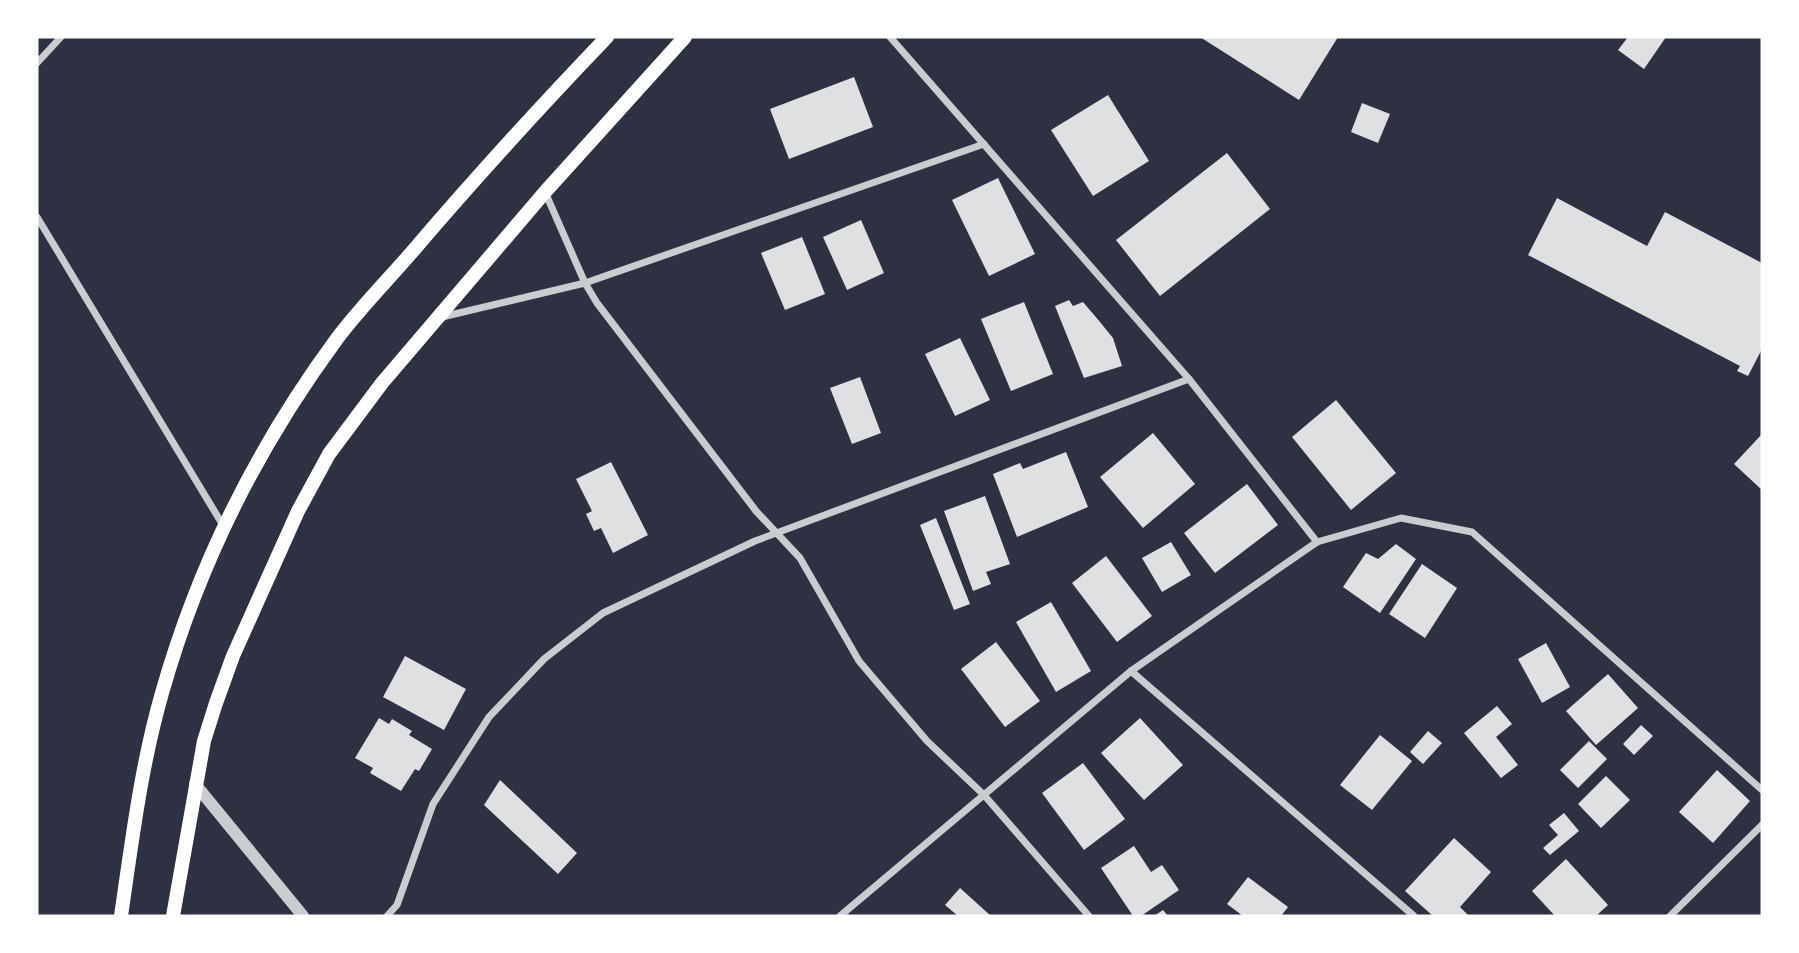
<svg xmlns="http://www.w3.org/2000/svg" width="1799" height="953" viewBox="0 0 1799 953" font-family="'Sofia Sans Condensed',sans-serif">
	<style>
		.building { fill: #e0e0e3 }
		.lines { fill: none; stroke-linecap: round; stroke-linejoin: round }
		.minor { stroke: #caccd0; stroke-width: 7 }
		.tertiary { stroke: #caccd0; stroke-width: 12 }
		.secondary { stroke: #fff; stroke-width: 14 }
	</style>
	<rect width="100%" height="100%" fill="#2d3142"/>
	<g class="building">
		<polygon points="1200,37 1338,37 1299,100"/>
		<polygon points="1628,37 1666,37 1644,69 1618,50"/>
		<polygon points="854,77 873,127 789,159 770,109"/>
		<polygon points="1108,95 1149,161 1093,196 1051,130"/>
		<polygon points="1362,103 1390,114 1378,143 1351,132"/>
		<polygon points="1227,153 1270,209 1160,296 1116,240"/>
		<polygon points="998,178 1035,254 989,276 952,200"/>
		<polygon points="1557,198 1647,246 1665,212 1762,263 1762,349 1748,376 1737,371 1740,366 1528,255"/>
		<polygon points="861,220 884,273 847,290 823,237"/>
		<polygon points="802,237 825,294 785,310 761,253"/>
		<polygon points="1069,300 1073,306 1083,302 1100,322 1113,338 1122,366 1084,378 1055,306"/>
		<polygon points="1024,302 1053,374 1011,391 981,319"/>
		<polygon points="960,338 990,400 955,416 925,354"/>
		<polygon points="860,377 881,433 852,444 830,388"/>
		<polygon points="1336,400 1396,473 1351,510 1292,437"/>
		<polygon points="1153,433 1195,484 1143,528 1100,477"/>
		<polygon points="1762,434 1762,490 1734,464"/>
		<polygon points="1066,452 1088,507 1017,537 993,474 1020,463 1023,469"/>
		<polygon points="611,462 648,535 613,553 601,528 594,531 586,514 592,511 576,479"/>
		<polygon points="1247,484 1278,525 1215,573 1184,533"/>
		<polygon points="985,496 1010,564 986,572 991,584 973,591 944,511"/>
		<polygon points="936,518 970,604 954,610 920,525"/>
		<polygon points="1171,542 1191,575 1162,592 1142,558"/>
		<polygon points="1396,544 1416,559 1380,613 1343,587 1366,553 1378,559"/>
		<polygon points="1106,556 1152,616 1117,642 1072,583"/>
		<polygon points="1422,564 1457,588 1425,638 1389,614"/>
		<polygon points="1051,602 1091,671 1056,692 1016,622"/>
		<polygon points="996,642 1040,701 1005,727 961,669"/>
		<polygon points="1546,643 1570,687 1542,703 1518,659"/>
		<polygon points="405,656 466,689 444,730 383,697"/>
		<polygon points="1608,674 1638,708 1596,745 1566,711"/>
		<polygon points="1497,706 1512,724 1496,737 1518,765 1501,778 1464,733"/>
		<polygon points="379,718 389,724 392,719 412,731 409,735 432,749 419,771 415,769 401,791 370,773 373,768 355,758"/>
		<polygon points="1140,718 1183,765 1144,800 1101,753"/>
		<polygon points="1641,725 1653,736 1634,755 1623,744"/>
		<polygon points="1428,731 1442,743 1423,764 1410,752"/>
		<polygon points="1380,735 1412,761 1372,810 1340,785"/>
		<polygon points="1589,741 1607,759 1578,788 1560,770"/>
		<polygon points="1083,763 1125,819 1084,850 1042,793"/>
		<polygon points="1717,770 1750,801 1713,843 1679,812"/>
		<polygon points="1606,776 1630,800 1601,828 1578,804"/>
		<polygon points="500,780 577,853 558,874 484,805"/>
		<polygon points="1564,813 1579,831 1550,855 1543,848 1558,835 1549,825"/>
		<polygon points="1454,838 1491,872 1460,907 1468,915 1467,916 1433,916 1405,891"/>
		<polygon points="1134,846 1151,872 1162,865 1179,890 1141,916 1133,916 1101,868"/>
		<polygon points="1566,859 1608,905 1596,916 1555,916 1532,891"/>
		<polygon points="1248,877 1288,907 1281,916 1243,916 1227,904"/>
		<polygon points="960,888 991,916 958,916 945,905"/>
		<polygon points="1163,910 1168,916 1154,916"/>
	</g>
	<g class="lines">
		<g class="minor">
			<polyline points="890,37 1189,379 1317,542"/>
			<polyline points="37,63 61,37"/>
			<polyline points="545,192 585,283 597,303 756,511 800,558 859,661 927,741 984,795 1089,916"/>
			<polyline points="37,217 224,527"/>
			<polyline points="442,317 585,283 984,144"/>
			<polyline points="1131,671 1414,916"/>
			<polyline points="387,916 397,905 433,804 489,717 544,659 603,613 755,541 1189,379"/>
			<polyline points="840,916 1131,671 1317,542 1401,518 1472,532 1762,790"/>
			<polyline points="1670,916 1762,825"/>
		</g>
		<polyline class="tertiary" points="195,784 303,916"/>
		<g class="secondary">
			<path d="M121,916C132,841 141,766 162,693C198,566 258,446 336,340C359,309 387,281 412,252C475,178 540,107 607,37"/>
			<polyline points="173,916 204,741 216,703 233,656 298,511 329,454 382,383 545,192 685,37"/>
		</g>
	</g>
	<rect width="1799" height="953" fill="none" stroke="#ffffff" stroke-width="77"/>
</svg>
